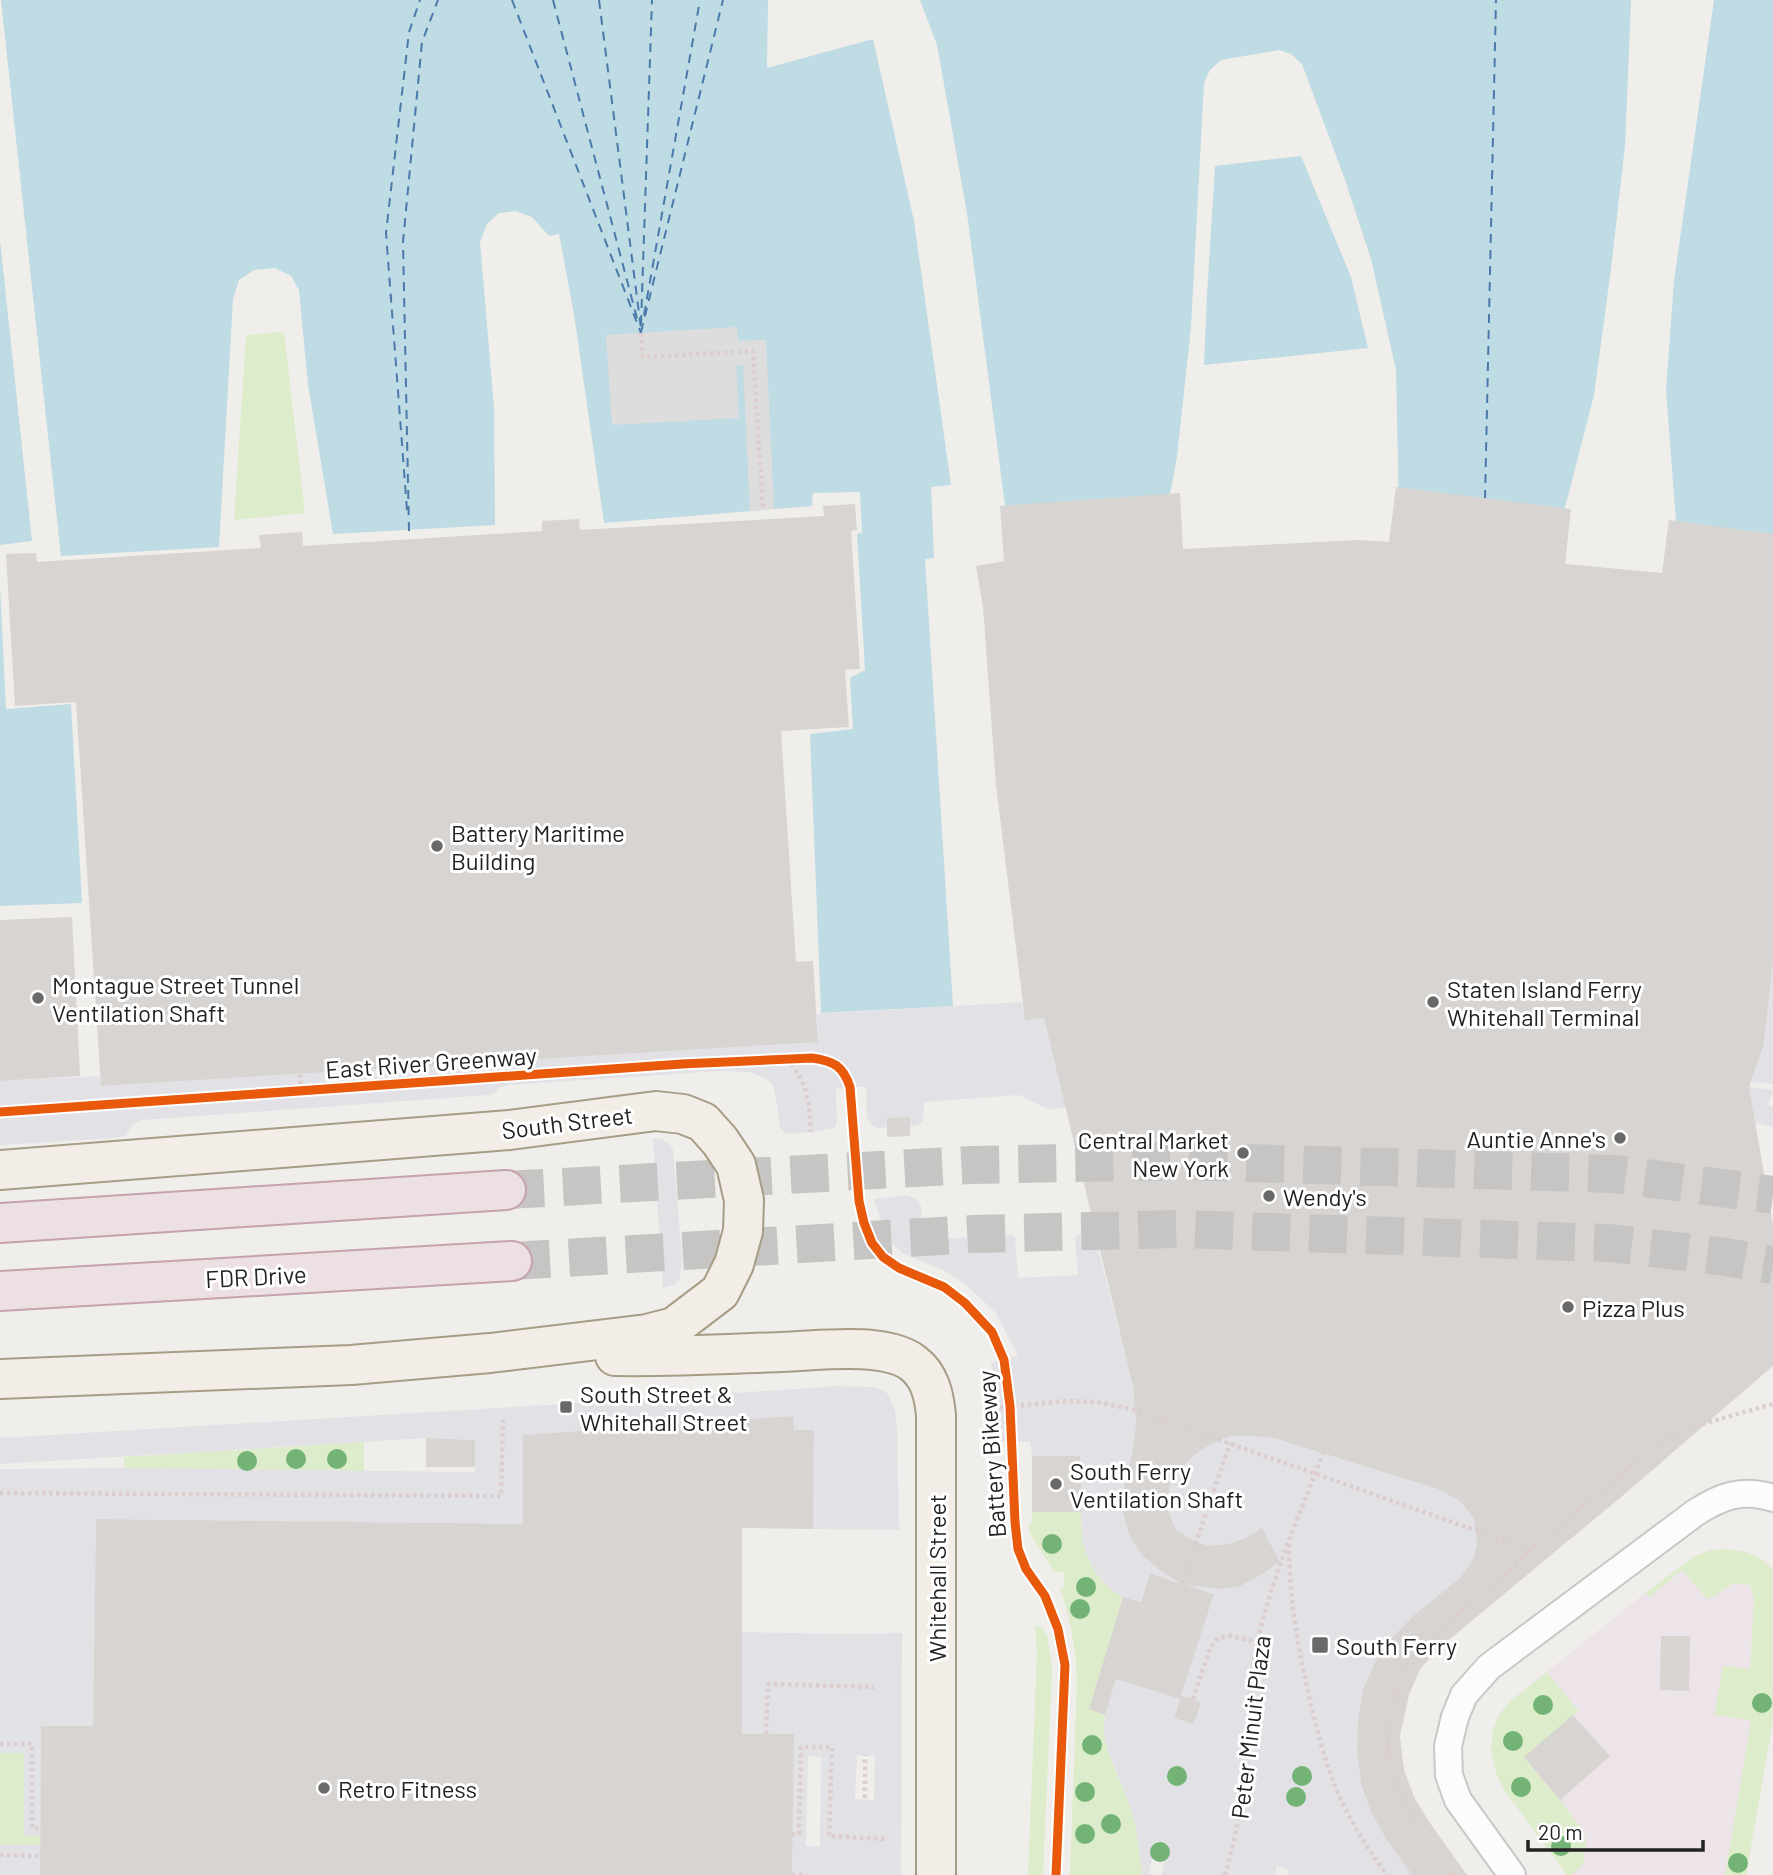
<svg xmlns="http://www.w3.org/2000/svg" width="1773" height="1875" viewBox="0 0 1773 1875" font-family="Barlow,sans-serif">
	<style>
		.industrial { fill: #ede4e9 }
		.grass { fill: #ddeccb }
		.plaza { fill: #e2e1e5; fill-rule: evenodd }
		.water { fill: #bfdbe3 }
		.pier { fill: #dedddd }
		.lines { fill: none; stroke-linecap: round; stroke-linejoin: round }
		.ferry { stroke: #4a7aab; stroke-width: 2; stroke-dasharray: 9 7; stroke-linecap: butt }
		.building { fill: #d7d4d2 }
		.motorway-tunnel { stroke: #c7c5c3; stroke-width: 38; stroke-dasharray: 38 19; stroke-linecap: butt }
		.service-casing { stroke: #c9c8c7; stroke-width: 30 }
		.primary-casing { stroke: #a79c86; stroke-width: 42 }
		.motorway-casing { stroke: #c5a2ac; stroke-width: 42 }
		.path { stroke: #dccecd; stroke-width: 4.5; stroke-dasharray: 3.5 3.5; stroke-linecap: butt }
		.service { stroke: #fdfcfc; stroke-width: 26 }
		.primary { stroke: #f3ede7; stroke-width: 38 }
		.motorway { stroke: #ece0e2; stroke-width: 38 }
		.cycleway-casing { stroke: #fff; stroke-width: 13 }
		.cycleway { stroke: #e8590c; stroke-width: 9 }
		.tree { fill: #73b476 }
		.poi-dot { fill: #6a6968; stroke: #fff; stroke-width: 2.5 }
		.labels { text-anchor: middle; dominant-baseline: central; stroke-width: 6; stroke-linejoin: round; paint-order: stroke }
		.poi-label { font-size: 24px; fill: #222; stroke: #fff; text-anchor: start }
		.street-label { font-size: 24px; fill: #222; stroke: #fff }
	</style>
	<rect width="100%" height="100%" fill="#f0eeeb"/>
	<polygon class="industrial" points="1729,1549 1748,1552 1764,1561 1773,1570 1773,1720 1746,1875 1567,1875 1505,1791 1496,1773 1491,1749 1493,1730 1499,1715 1510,1701 1645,1593 1695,1556 1711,1550"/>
	<g class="grass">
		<polygon points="284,332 305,513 234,520 246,335"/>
		<polygon points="364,1442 364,1471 125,1468 124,1457"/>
		<path d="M1032,1512H1082C1079,1546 1092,1581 1123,1597L1089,1709L1105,1715L1104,1732L1113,1765L1126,1795L1135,1823L1142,1869L1141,1875H1070L1077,1679C1076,1647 1070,1618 1060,1587L1064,1588V1573L1054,1571L1029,1532V1523L1032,1522Z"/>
		<path d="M1729,1549C1749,1552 1759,1555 1773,1570V1720L1746,1875H1725L1751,1720L1714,1715L1723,1666L1750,1669L1754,1599L1750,1585L1734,1583L1708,1600L1682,1570L1650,1597L1645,1593L1695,1556L1711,1550Z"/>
		<polygon points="1035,1626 1043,1627 1048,1639 1052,1670 1043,1875 1028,1875 1037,1653"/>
		<polygon points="1547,1672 1579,1711 1524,1758 1560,1800 1584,1832 1586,1843 1583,1864 1571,1875 1567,1875 1505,1791 1496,1773 1491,1749 1493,1730 1499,1715 1510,1701"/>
		<polygon points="24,1752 24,1836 40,1836 40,1845 0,1845 0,1753"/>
	</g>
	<g class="plaza">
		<polygon points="1773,960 1773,1084 1751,1082 1764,1044"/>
		<polygon points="1022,1002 1025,1020 1044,1018 1066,1108 1048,1109 1019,1095 924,1102 923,1121 918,1125 910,1127 909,1117 887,1118 888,1127 878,1128 873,1126 867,1118 866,1087 850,1087 836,1089 837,1122 835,1128 811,1132 787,1134 780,1128 776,1098 773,1085 768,1080 750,1072 719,1071 509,1085 499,1088 495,1093 488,1095 142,1120 134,1124 124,1136 115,1138 0,1145 0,1081 100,1076 101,1086 818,1042 817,1014"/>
		<polygon points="1749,1087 1773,1090 1768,1105 1773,1107 1773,1127 1755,1123"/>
		<polygon points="653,1138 662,1139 670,1145 673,1150 682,1259 680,1279 674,1285 663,1288"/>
		<polygon points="908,1195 916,1199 921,1206 923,1240 1011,1235 1015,1237 1018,1278 1078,1275 1075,1237 1077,1235 1094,1233 1133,1387 1136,1423 1132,1454 1124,1488 1123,1514 1130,1536 1142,1555 1162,1572 1182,1584 1219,1589 1237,1587 1261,1575 1280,1562 1262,1529 1246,1538 1228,1544 1209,1546 1196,1542 1176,1530 1168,1511 1169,1487 1179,1470 1194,1455 1211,1444 1230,1436 1254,1436 1277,1439 1438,1489 1461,1502 1474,1519 1477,1542 1473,1560 1461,1577 1413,1616 1392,1638 1374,1664 1363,1690 1358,1719 1357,1751 1361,1784 1371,1812 1386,1839 1412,1875 1287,1875 1288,1870 1277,1866 1275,1875 1162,1875 1167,1844 1156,1841 1149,1873 1156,1875 1141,1875 1142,1869 1135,1823 1126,1795 1107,1749 1104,1732 1105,1715 1116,1679 1180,1699 1174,1718 1194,1724 1201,1702 1181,1695 1214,1594 1150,1573 1141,1602 1123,1597 1113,1592 1095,1572 1088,1558 1082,1538 1080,1456 1032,1456 1030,1442 996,1441 994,1381 991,1363 1018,1356 996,1313 979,1297 965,1284 943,1270 904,1254 890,1242 884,1230 874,1199"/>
		<polygon points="838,1386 873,1387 883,1390 888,1394 895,1411 897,1429 899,1530 813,1529 814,1431 794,1430 793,1416 523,1435 523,1524 96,1519 93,1726 41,1727 40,1836 24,1836 24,1753 0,1753 0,1469 125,1468 475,1472 475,1440 426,1438 0,1464 0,1438 646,1399"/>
		<path d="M742,1632L847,1634L902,1633L901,1875H792L793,1734H742ZM857,1755L875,1756L874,1800L855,1799ZM808,1756L821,1757L820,1846H806Z"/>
		<rect x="0" y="1845" width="40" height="30"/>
	</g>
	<g class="water">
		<polygon points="1,0 768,0 767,68 873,39 914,221 951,485 931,487 934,558 925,559 953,1006 821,1013 810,734 853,729 850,678 865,670 857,534 862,533 860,492 813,493 812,506 604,523 574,314 559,234 549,236 532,217 515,211 499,213 487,224 480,242 494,407 495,525 333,534 308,385 299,290 291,276 275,268 254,270 239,280 233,299 219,547 61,556"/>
		<polygon points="920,0 1631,0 1625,146 1611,269 1594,395 1558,535 1399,512 1396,370 1371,259 1344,177 1302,64 1291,54 1279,50 1221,60 1210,70 1204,83 1191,327 1177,457 1165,521 1008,529 967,213 937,45"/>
		<polygon points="1714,0 1773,0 1773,561 1678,548 1666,390 1674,281"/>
		<polygon points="1301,156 1351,277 1368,348 1204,365 1207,295 1215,166"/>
		<polygon points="0,240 32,541 0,545"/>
		<polygon points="0,586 6,709 71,704 82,903 0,906"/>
	</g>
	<polygon class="pier" points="737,327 738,341 766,340 774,509 750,511 743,365 736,365 739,418 612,425 606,335"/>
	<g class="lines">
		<g class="ferry">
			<polyline points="512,0 641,333"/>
			<polyline points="553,0 638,322"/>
			<polyline points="599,0 641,329"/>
			<polyline points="644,315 700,0"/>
			<polyline points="641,324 652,0"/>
			<polyline points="641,332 723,0"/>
			<polyline points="1485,499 1496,0"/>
			<polyline points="407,510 386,233 409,32 420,0"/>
			<polyline points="409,531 403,242 422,42 438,0"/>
		</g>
	</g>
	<g class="building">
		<polygon points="1396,487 1571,509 1565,564 1662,573 1669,520 1773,534 1773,960 1764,1044 1749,1087 1773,1225 1773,1366 1620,1498 1439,1648 1420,1669 1409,1695 1400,1736 1404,1770 1415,1799 1432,1826 1467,1875 1412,1875 1386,1839 1371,1812 1361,1784 1357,1751 1358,1719 1363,1690 1374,1664 1392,1638 1413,1616 1461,1577 1473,1560 1477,1542 1474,1519 1461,1502 1438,1489 1277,1439 1254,1436 1230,1436 1211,1444 1194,1455 1179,1470 1169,1487 1168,1511 1176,1530 1196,1542 1209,1546 1228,1544 1246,1538 1262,1528 1280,1562 1261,1575 1238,1587 1219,1589 1186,1585 1214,1594 1181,1695 1201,1702 1194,1724 1174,1718 1180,1699 1116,1679 1105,1715 1089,1709 1123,1597 1141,1602 1150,1573 1182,1584 1162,1572 1142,1555 1130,1536 1123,1514 1124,1488 1132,1454 1136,1423 1133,1387 1044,1018 1025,1020 996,785 983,607 976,566 1004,561 1000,506 1180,493 1183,549 1359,540 1389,542"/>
		<polygon points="855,504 857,530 851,531 860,669 845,670 849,727 781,731 796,962 813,961 818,1042 101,1086 76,702 15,706 6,554 36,553 37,562 261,548 259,535 302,532 303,546 542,531 542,521 579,519 580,530 824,516 823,506"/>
		<polygon points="72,917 80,1076 0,1081 0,920"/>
		<polygon points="910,1117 910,1136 887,1137 887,1118"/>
		<polygon points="793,1416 794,1430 814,1430 813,1529 742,1528 742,1734 794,1734 792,1875 40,1875 41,1726 93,1726 96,1519 523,1524 523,1435"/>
		<polygon points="426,1438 475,1440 475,1467 426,1467"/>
		<polygon points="1032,1456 1080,1456 1082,1512 1032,1512"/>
		<polygon points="1661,1636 1690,1636 1689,1691 1660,1690"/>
		<polygon points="1573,1715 1610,1756 1560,1800 1524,1757"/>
	</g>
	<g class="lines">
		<g class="motorway-tunnel">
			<polyline points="506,1190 971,1165 1179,1161 1616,1174 1773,1195"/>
			<polyline points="512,1261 974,1234 1177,1229 1609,1243 1719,1256 1773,1265"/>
		</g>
		<defs>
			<path id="service" d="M1512,1875L1458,1800L1449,1775L1448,1746L1455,1717L1464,1695L1489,1667L1695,1513C1721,1496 1743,1488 1773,1498"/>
			<g id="primary">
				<polyline points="0,1170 510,1130 656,1111 683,1114 703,1122 720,1141 736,1165 744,1200 743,1231 734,1264 720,1292 674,1327 647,1334 490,1353 351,1365 0,1379"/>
				<path d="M615,1356C670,1357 725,1354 781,1352C811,1351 842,1347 872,1350C885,1351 903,1355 913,1363C930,1376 934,1395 936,1415V1875"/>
			</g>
			<g id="motorway">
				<polyline points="0,1223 506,1190"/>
				<polyline points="0,1291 512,1261"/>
			</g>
		</defs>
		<use href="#service" class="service-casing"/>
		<use href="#primary" class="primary-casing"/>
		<use href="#motorway" class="motorway-casing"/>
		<g class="path">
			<polyline points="641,333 643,357 753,351 763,510"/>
			<path d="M786,1059C808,1081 809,1103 811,1132"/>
			<polyline points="300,1074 301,1090"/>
			<polyline points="986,1409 1066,1401 1097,1402 1135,1410 1531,1550 1653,1448 1677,1433 1702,1424 1773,1404"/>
			<polyline points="0,1493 501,1496 503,1420"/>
			<path d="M1289,1544C1289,1601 1299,1654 1312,1709C1320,1742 1329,1776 1344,1806C1356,1831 1371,1853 1387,1875"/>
			<polyline points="1182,1584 1230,1443"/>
			<polyline points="1193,1699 1210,1648 1218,1638 1231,1636 1257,1642"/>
			<polyline points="766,1734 768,1684 874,1687"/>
			<polyline points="0,1744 32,1744 32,1828 40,1829"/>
			<polyline points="865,1798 865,1755"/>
			<path d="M1417,1824C1404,1805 1395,1784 1390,1761C1384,1731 1394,1682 1412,1658C1426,1639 1446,1626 1463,1611C1486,1591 1509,1570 1531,1550"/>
			<polyline points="792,1835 799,1834 801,1747 832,1747 829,1836 885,1839"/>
			<polyline points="0,1855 40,1856"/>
			<polyline points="1446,1866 1453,1875"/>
			<polyline points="792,1875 807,1875"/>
			<path d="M1225,1875C1236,1835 1244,1796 1247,1755C1249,1725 1248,1694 1253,1665C1265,1591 1297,1522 1323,1453"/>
		</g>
		<use href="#service" class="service"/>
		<use href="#primary" class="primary"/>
		<use href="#motorway" class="motorway"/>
		<defs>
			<path id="cycleway" d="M0,1112L682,1064L812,1058C834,1061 843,1066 850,1087L859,1201L864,1223L872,1243L883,1257L899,1268L944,1287L965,1303L992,1332L1004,1360L1010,1406L1015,1522L1018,1549L1026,1569L1045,1596L1058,1629L1065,1665L1056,1875"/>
		</defs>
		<use href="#cycleway" class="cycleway-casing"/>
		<use href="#cycleway" class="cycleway"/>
	</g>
	<g class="tree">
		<circle cx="296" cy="1459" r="10"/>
		<circle cx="337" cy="1459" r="10"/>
		<circle cx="247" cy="1461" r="10"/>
		<circle cx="1052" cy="1544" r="10"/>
		<circle cx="1086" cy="1587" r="10"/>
		<circle cx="1080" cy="1609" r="10"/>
		<circle cx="1762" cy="1703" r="10"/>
		<circle cx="1543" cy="1705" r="10"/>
		<circle cx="1513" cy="1741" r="10"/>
		<circle cx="1092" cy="1745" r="10"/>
		<circle cx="1177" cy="1776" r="10"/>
		<circle cx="1302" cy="1776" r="10"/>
		<circle cx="1521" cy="1787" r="10"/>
		<circle cx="1085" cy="1792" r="10"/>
		<circle cx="1296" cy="1797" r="10"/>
		<circle cx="1111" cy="1824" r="10"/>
		<circle cx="1085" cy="1834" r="10"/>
		<circle cx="1561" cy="1846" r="10"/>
		<circle cx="1160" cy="1852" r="10"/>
		<circle cx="1738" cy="1863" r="10"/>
	</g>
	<g class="poi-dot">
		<circle cx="437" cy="846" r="7"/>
		<circle cx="38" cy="998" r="7"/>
		<circle cx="1433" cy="1002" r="7"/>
		<circle cx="1620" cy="1138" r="7"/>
		<circle cx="1243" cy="1153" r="7"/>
		<circle cx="1269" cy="1196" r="7"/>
		<circle cx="1568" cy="1307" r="7"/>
		<rect x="559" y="1400" width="14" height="14" rx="3.5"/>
		<circle cx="1056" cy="1484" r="7"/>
		<rect x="1311" y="1636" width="18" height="18" rx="3.5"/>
		<circle cx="324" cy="1788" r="7"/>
	</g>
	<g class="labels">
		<g class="poi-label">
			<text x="451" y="832">Battery Maritime<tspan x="451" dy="28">Building</tspan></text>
			<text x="52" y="984">Montague Street Tunnel<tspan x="52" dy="28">Ventilation Shaft</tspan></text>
			<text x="1447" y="988">Staten Island Ferry<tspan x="1447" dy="28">Whitehall Terminal</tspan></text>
			<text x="1606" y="1138" text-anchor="end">Auntie Anne's</text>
			<text x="1229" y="1139" text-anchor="end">Central Market<tspan x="1229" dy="28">New York</tspan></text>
			<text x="1283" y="1196">Wendy's</text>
			<text x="1582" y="1307">Pizza Plus</text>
			<text x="580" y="1393">South Street &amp;<tspan x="580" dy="28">Whitehall Street</tspan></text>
			<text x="1070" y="1470">South Ferry<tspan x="1070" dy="28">Ventilation Shaft</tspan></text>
			<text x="1336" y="1645">South Ferry</text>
			<text x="338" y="1788">Retro Fitness</text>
		</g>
		<g class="street-label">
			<text transform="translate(431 1062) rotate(-4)">East River Greenway</text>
			<text transform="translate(567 1122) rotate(-7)">South Street</text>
			<text transform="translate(256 1276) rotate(-3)">FDR Drive</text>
			<text transform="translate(991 1454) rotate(-94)">Battery Bikeway</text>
			<text transform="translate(936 1578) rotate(-90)">Whitehall Street</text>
			<text transform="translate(1250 1727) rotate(-83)">Peter Minuit Plaza</text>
		</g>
	</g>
	<path d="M1528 1840v10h175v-10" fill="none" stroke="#222222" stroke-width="3.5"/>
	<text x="1538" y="1840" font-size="21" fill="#222222" stroke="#ffffff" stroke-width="5" paint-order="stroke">20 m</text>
</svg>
